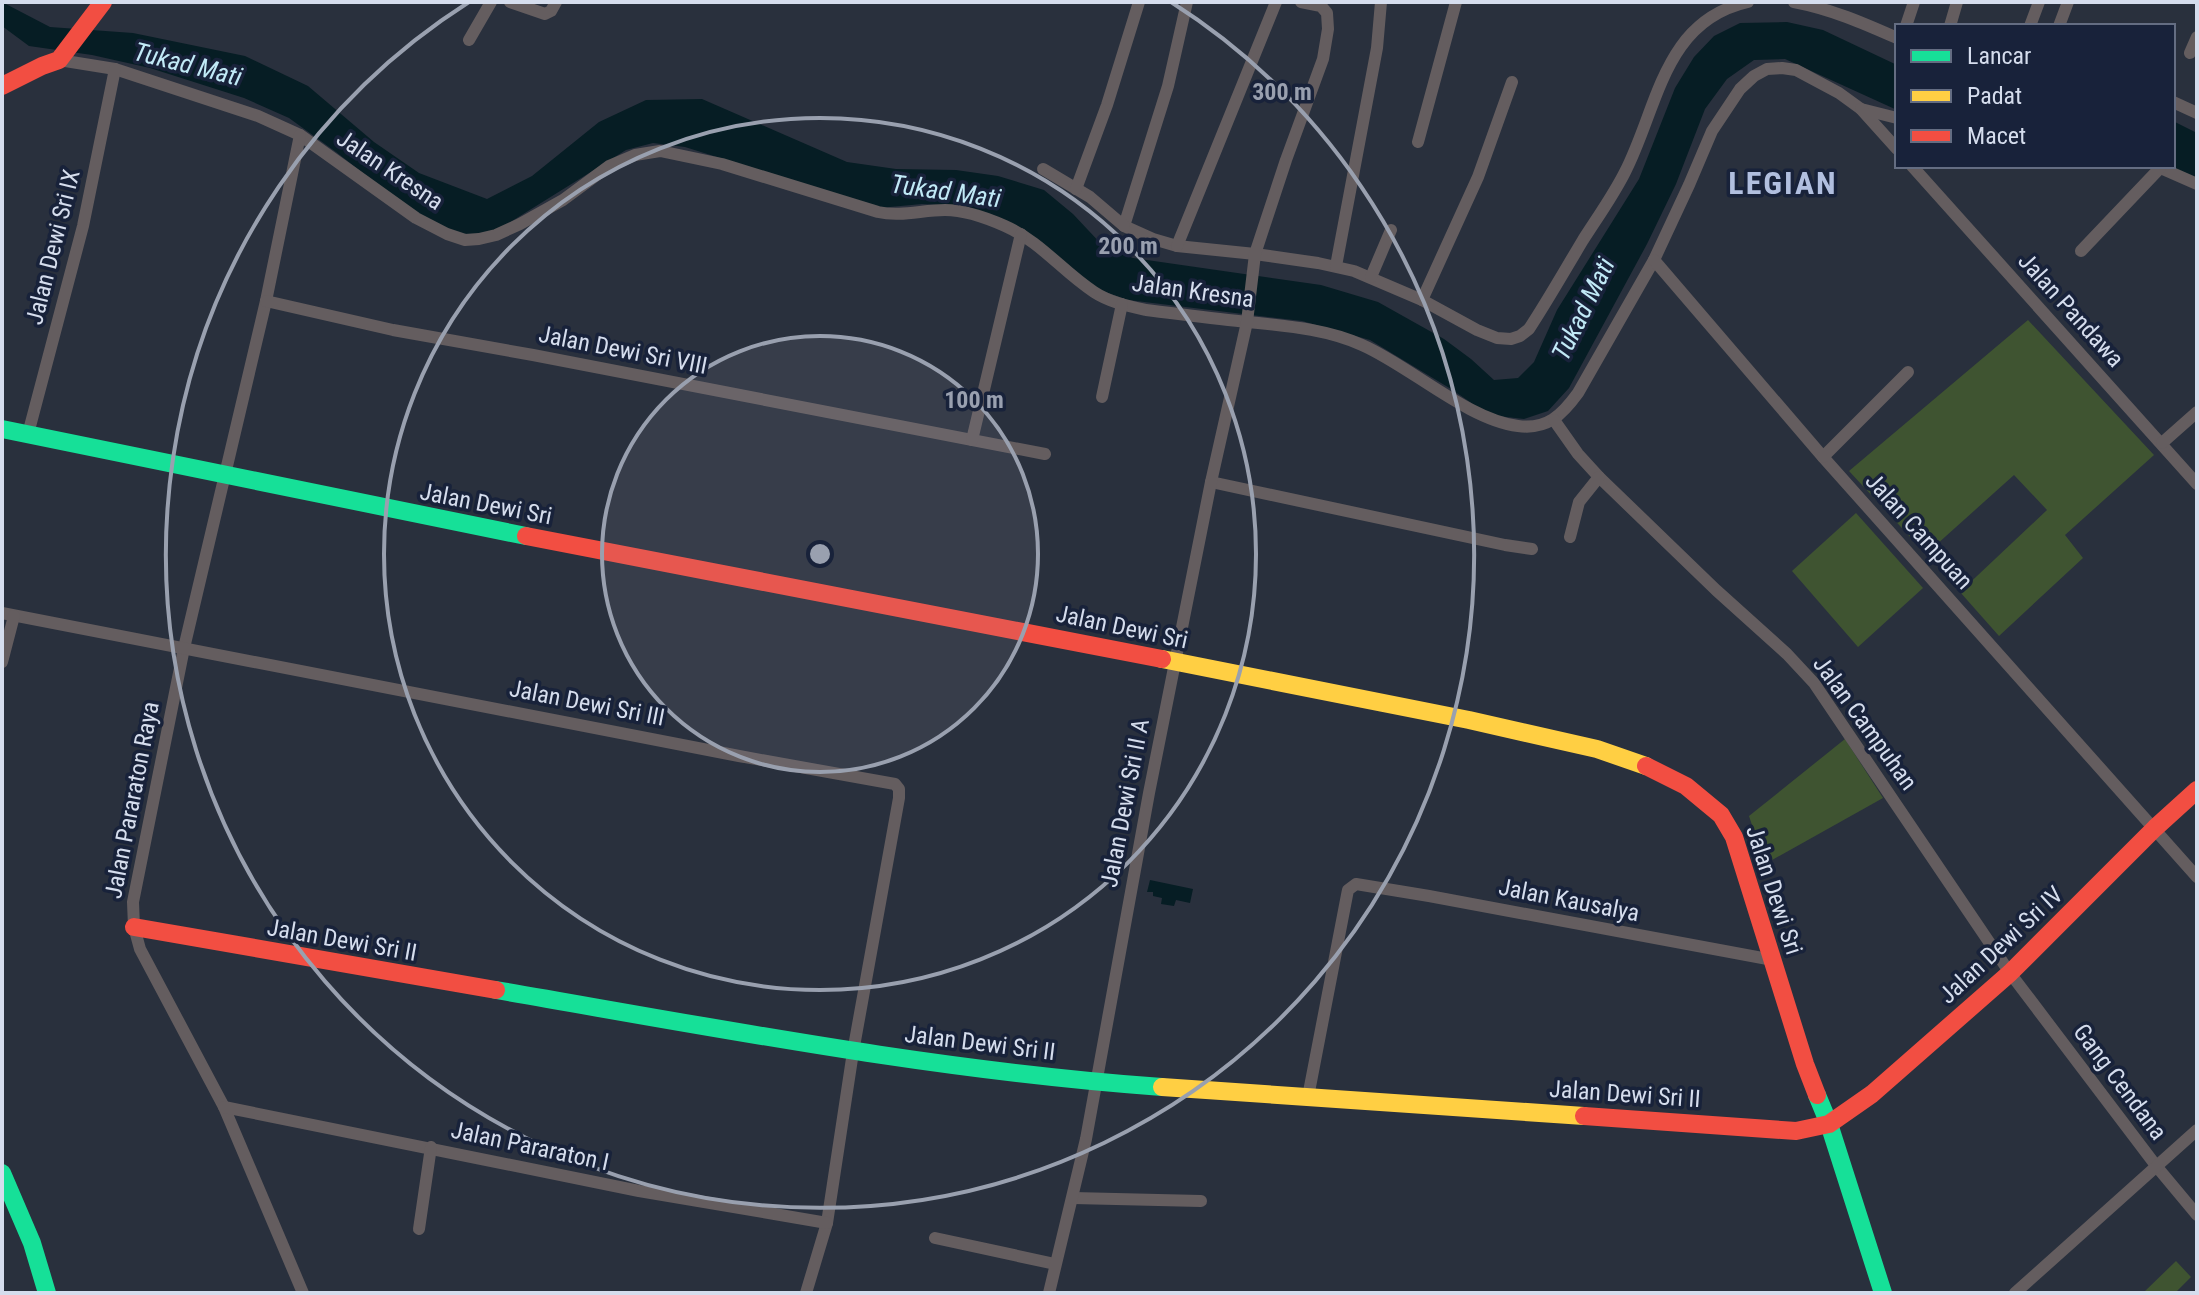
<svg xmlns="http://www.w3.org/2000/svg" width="2199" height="1295" viewBox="0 0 2199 1295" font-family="'Roboto Condensed',sans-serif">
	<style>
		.green { fill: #3f5431 }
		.water { fill: #061d24 }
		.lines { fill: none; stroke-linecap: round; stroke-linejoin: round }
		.street { stroke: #645d5f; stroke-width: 12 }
		.fast { stroke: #16e098; stroke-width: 18 }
		.slow { stroke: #ffcf43; stroke-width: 18 }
		.jam { stroke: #f24e42; stroke-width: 18 }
		.ring { fill: none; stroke: #99a0af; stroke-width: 4 }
		.labels { text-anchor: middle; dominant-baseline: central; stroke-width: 7; stroke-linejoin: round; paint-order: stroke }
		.street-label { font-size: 24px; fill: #d5dded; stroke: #18223a }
		.water-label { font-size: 26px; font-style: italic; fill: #c1e9f6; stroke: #18223a }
		.district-label { font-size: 32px; font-weight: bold; letter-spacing: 2px; fill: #b1bfdf; stroke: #18223a }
		.centre { fill: #99a0af; stroke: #18223a; stroke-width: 4 }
		.ring-label { font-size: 24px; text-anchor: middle; font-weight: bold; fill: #99a0af; stroke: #18223a; stroke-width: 7; stroke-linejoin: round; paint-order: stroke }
	</style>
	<rect width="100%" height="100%" fill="#29303d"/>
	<g class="green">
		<polygon points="2028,320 2154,455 2065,535 2083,558 1999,636 1960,592 2047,510 2014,475 1926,554 1849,471"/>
		<polygon points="1856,513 1923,588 1858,647 1792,571"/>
		<polygon points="1845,739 1883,798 1765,864 1749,816"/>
		<polygon points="2176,1261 2191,1277 2175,1293 2143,1293"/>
	</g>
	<g class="water">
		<polygon points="2,2 50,27 133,33 245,56 308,86 374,142 419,173 487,199 532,176 599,122 646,100 702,99 847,162 896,169 956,170 998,176 1044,190 1073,214 1104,247 1133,258 1321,285 1378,302 1444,339 1471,359 1494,380 1518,378 1534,362 1557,310 1639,179 1675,88 1694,57 1714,36 1740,23 1787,22 1823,30 1897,65 1897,110 1785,59 1754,60 1727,79 1705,109 1676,184 1647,244 1569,388 1548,411 1524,419 1489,415 1451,389 1370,340 1302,321 1128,300 1097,289 1065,266 960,206 922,204 879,208 685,147 653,143 626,150 496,231 472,238 446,231 414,213 336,152 289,118 244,98 150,68 92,55 29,46 2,26"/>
		<polygon points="2173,121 2197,133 2197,179 2167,166 2173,166"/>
		<polygon points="1150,880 1193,889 1190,903 1176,900 1174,906 1161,904 1162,898 1153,896 1153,892 1147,892"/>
	</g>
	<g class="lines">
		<g class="street">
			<polyline points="510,2 545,14 551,11 556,2"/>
			<path d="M1187,2L1168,86L1124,226L1153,239L1177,246L1255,254L1318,263L1354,271L1422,300L1477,330L1497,338L1511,339L1520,336L1529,329C1548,300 1565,270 1583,240C1597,218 1613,196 1625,172C1658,108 1663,21 1748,2"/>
			<path d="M1794,2C1831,9 1863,23 1897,38"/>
			<polyline points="1906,26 1914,2"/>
			<polyline points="1950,26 1957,2"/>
			<polyline points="2030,26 2039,2"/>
			<polyline points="2059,26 2068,2"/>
			<polyline points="469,40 491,2"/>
			<polyline points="2190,53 2197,37"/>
			<path d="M59,60L115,69L258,116L300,135L416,218L447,234L465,240L479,239L496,235L520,224L563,200L609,166L635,155L660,151L722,164L878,212C901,217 922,210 945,210C965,210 987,218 1005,226C1041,242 1062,271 1094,292C1109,302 1128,306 1146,310C1180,314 1215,319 1249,322C1287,326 1327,329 1362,345C1410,366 1468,420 1518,426C1547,430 1562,415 1578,393L1654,260L1689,185L1712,131L1740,89L1754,76L1767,69L1782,68L1796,70L1839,93L1861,109L1897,118"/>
			<polyline points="2173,102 2197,113"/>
			<polyline points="1861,109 1897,149"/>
			<polyline points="300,135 266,301 184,648 133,902 134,927 140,949 224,1107 303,1293"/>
			<polyline points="1418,142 1456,2"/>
			<polyline points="1912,166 2197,484"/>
			<polyline points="2156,166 2197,184"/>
			<polyline points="1043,169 1090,197 1124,226"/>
			<polyline points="1076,189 1107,105 1139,2"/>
			<polyline points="1177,246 1276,2"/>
			<polyline points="2081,251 2160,168"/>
			<polyline points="1654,260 1823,457 2197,877"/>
			<polyline points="1336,266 1377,48 1381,2"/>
			<polyline points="1371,277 1391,230"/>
			<polyline points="1422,300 1478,177 1512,82"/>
			<polyline points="266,301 393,330 533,355 1045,454"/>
			<polyline points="1102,397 1122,304"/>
			<polyline points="1554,420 1578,454 1599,477 1716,590 1787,654 1814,683 2010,973 2157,1167 2197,1215"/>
			<polyline points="28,434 83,226 115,69"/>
			<polyline points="972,440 1021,234"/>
			<polyline points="2162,443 2197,412"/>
			<polyline points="1823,457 1908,372"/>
			<polyline points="1211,482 1505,545 1532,549"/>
			<polyline points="1570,537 1579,502 1599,477"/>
			<polyline points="2,613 739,756 895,784 899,789 899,798 853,1052 827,1223 806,1293"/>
			<polyline points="2,662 14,616"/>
			<polyline points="1308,1097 1347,895 1348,890 1356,884 1429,896 1773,960"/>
			<polyline points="224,1107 639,1191 827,1223"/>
			<polyline points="1073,1198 1201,1201"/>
			<polyline points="419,1229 431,1147"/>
			<polyline points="935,1238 1055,1264"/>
			<polyline points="1049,1293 1086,1139 1149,793 1211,482 1247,322 1255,254 1286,160 1323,59 1328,29 1327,13 1321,6 1301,2"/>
			<polyline points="2015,1293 2197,1130"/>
		</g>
		<g class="fast">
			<polyline points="2,429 526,536"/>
			<path d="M496,990C717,1028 938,1071 1162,1087"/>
			<polyline points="1817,1095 1829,1124 1883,1293"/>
			<polyline points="2,1173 32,1243 47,1293"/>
		</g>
		<g class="slow">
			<polyline points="1162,659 1469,720 1597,749 1646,766"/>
			<polyline points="1162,1087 1584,1116"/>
		</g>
		<g class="jam">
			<polyline points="2,86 42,66 59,60 103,2"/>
			<polyline points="526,536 1162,659"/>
			<polyline points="1646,766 1686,786 1721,815 1734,837 1805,1064 1817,1095"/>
			<polyline points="134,927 496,990"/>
			<polyline points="1584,1116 1796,1131 1829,1124 1872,1094 2010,973 2155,828 2197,790"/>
		</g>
	</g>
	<circle cx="820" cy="554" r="218" fill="#99a0af" fill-opacity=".12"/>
	<g class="ring">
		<circle cx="820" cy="554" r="218"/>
		<circle cx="820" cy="554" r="436"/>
		<path d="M1171 2A654 654 0 1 1 469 2"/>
	</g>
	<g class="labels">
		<g class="street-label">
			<text transform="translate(390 170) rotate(34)">Jalan Kresna</text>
			<text transform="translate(53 247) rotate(-76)">Jalan Dewi Sri IX</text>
			<text transform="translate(1193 291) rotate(8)">Jalan Kresna</text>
			<text transform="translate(2071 310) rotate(48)">Jalan Pandawa</text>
			<text transform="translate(623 350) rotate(11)">Jalan Dewi Sri VIII</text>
			<text transform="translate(486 504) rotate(11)">Jalan Dewi Sri</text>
			<text transform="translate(1919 531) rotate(48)">Jalan Campuan</text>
			<text transform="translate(1122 627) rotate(12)">Jalan Dewi Sri</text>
			<text transform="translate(587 703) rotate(11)">Jalan Dewi Sri III</text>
			<text transform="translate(1865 723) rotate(54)">Jalan Campuhan</text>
			<text transform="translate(132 800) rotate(-79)">Jalan Pararaton Raya</text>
			<text transform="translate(1125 803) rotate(-79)">Jalan Dewi Sri II A</text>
			<text transform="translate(1774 890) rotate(72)">Jalan Dewi Sri</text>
			<text transform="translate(1569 900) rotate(11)">Jalan Kausalya</text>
			<text transform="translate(342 940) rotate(10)">Jalan Dewi Sri II</text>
			<text transform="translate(2001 945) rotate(-43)">Jalan Dewi Sri IV</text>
			<text transform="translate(980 1043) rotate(7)">Jalan Dewi Sri II</text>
			<text transform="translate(2120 1082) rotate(53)">Gang Cendana</text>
			<text transform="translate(1625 1094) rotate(4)">Jalan Dewi Sri II</text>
			<text transform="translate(530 1146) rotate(12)">Jalan Pararaton I</text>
		</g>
		<g class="water-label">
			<text transform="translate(188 64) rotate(14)">Tukad Mati</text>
			<text transform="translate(946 191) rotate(8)">Tukad Mati</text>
			<text transform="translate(1583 309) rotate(-64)">Tukad Mati</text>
		</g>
		<g class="district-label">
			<text x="1783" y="183">LEGIAN</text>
		</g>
	</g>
	<circle cx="820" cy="554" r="12" class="centre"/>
	<g class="ring-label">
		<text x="1282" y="100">300 m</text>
		<text x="1128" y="254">200 m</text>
		<text x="974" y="408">100 m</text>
	</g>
	<rect width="2199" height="1295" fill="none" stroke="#d5dded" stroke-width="8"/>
	<rect x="1895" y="24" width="280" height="144" fill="#18223a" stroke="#646d82" stroke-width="2"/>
	<rect x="1911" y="50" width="40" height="12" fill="#16e098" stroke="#646d82" stroke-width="2"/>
	<text x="1967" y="64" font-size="24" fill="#d5dded">Lancar</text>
	<rect x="1911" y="90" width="40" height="12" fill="#ffcf43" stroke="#646d82" stroke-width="2"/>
	<text x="1967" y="104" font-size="24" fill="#d5dded">Padat</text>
	<rect x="1911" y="130" width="40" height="12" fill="#f24e42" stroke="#646d82" stroke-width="2"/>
	<text x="1967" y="144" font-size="24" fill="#d5dded">Macet</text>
</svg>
